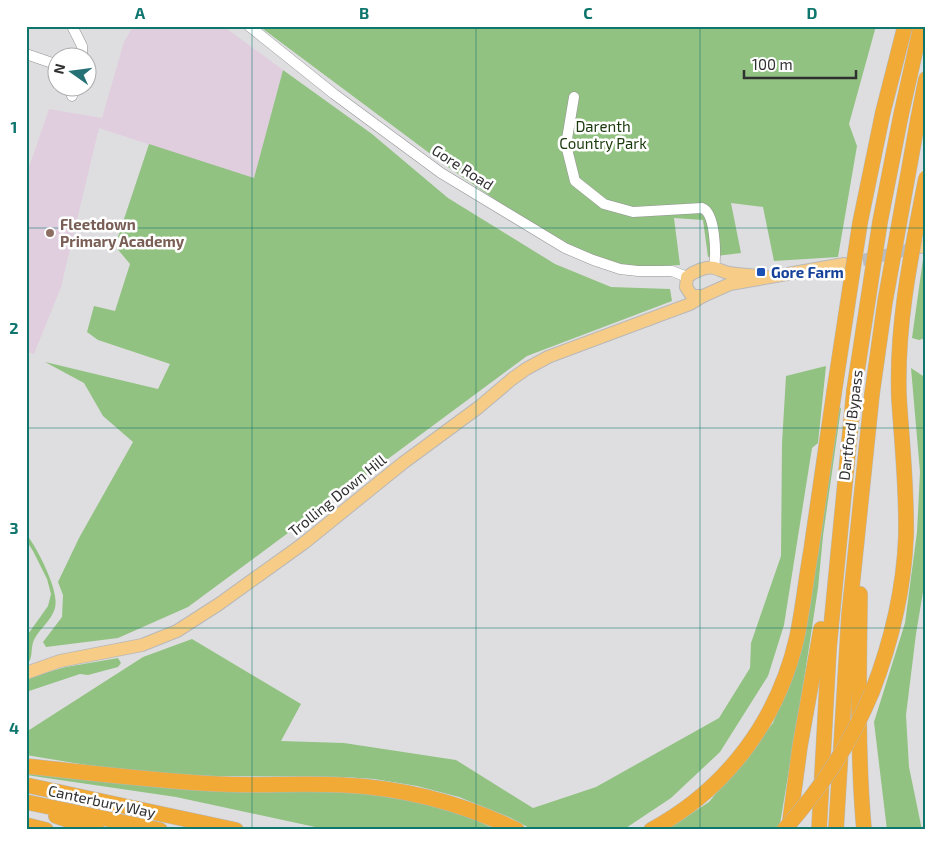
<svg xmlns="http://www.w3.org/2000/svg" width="952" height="856" viewBox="0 0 952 856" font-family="'Exo 2',sans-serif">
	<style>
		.education { fill: #e0cedf }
		.green { fill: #92c281 }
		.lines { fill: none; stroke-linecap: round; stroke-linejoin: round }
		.major-tunnel { stroke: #bbbbbd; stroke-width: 12; stroke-dasharray: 12 6; stroke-linecap: butt }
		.minor-casing { stroke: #949496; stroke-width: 11 }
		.major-casing { stroke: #b9b9b9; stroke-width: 14 }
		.highway-casing { stroke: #b9b9b9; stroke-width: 16 }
		.minor { stroke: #fff; stroke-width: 10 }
		.major { stroke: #f7cc86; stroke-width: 12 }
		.highway { stroke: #f1aa35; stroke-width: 15 }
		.highway-bridge-casing { stroke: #b9b9b9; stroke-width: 16; stroke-linecap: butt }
		.highway-bridge { stroke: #f1aa35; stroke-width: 15 }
		.grid { fill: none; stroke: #0f766e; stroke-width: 1; stroke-opacity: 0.55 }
		.education-dot { fill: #8d6e63; stroke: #fff; stroke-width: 2 }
		.transit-dot { fill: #1a4fb4; stroke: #fff; stroke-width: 2 }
		.labels { text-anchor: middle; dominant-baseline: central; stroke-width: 5; stroke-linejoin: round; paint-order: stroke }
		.park-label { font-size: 15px; fill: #1a390c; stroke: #fff }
		.street-label { font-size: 15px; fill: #303031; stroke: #fff }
		.education-label { font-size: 15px; font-weight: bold; fill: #785e54; stroke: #fff; text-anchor: start }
		.transit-label { font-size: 15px; font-weight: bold; fill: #164399; stroke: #fff; text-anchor: start }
		.neatline { fill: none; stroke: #0f766e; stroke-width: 2 }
		.grid-label { font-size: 16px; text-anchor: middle; font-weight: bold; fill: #0f766e }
	</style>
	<rect width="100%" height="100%" fill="#dedee0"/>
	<polygon class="education" points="133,26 223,26 283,70 254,179 99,128 61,287 34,354 26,352 26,176 49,109 102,118 124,42"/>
	<g class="green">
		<polygon points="259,26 876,26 849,124 857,146 838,257 774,261 763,207 731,203 741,253 708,257 703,220 674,218 680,265 640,267 602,261 546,233 503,205 448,167"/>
		<polygon points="283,70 372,134 448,198 555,264 611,287 670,289 672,301 527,356 188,607 118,638 46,647 43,642 62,617 63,595 58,582 79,538 133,442 103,416 84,383 45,362 158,389 170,364 98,340 87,332 94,306 115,311 130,264 115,246 149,144 254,178"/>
		<polygon points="926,258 926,338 919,340 912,338 923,259"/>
		<polygon points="826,366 818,443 812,448 784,625 768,676 720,752 671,798 623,830 533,830 511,818 459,797 417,786 374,779 344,777 210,776 158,773 86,765 26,755 26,732 143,657 192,639 301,704 281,741 344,743 456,760 533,808 596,787 719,718 750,668 751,643 781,556 782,443 786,376"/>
		<polygon points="911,368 923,376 926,382 926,574 916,634 906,715 909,767 922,830 887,830 874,722 905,623 917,532 920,472"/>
		<polygon points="838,407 841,408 823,536 818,588 804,680 779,830 666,830 709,802 773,723 796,660"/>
		<path d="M26,534C37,547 60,592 55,608C52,620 39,629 34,640C30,648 34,659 26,665V637L48,606L51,594L47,579L33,551L26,540Z"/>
		<polygon points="118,658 121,663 118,667 88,675 80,674 26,692 26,678 66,667"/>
		<polygon points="26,769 368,793 427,803 458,812 497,830 329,830 176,797 26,775"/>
	</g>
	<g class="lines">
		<polyline class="major-tunnel" points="845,264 921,247"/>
		<defs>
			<g id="minor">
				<polyline points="72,26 82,46 82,58"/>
				<polyline points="249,26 334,94 441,173 565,248 593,260 620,269 638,271 672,271 687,277"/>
				<polyline points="26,54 58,65"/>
				<polyline points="72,96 74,88"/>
				<path d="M574,97L566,145L575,181L604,204L633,212L702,208C716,213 716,255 714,268"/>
			</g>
			<g id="major">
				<polyline points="921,247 926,246"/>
				<path d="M766,277C753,275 741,275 729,273C723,272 719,269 714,268C706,266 693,272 687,277L686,287L692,296H703L730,284L844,264"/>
				<polyline points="26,673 60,661 142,645 177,631 219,604 304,543 403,463 479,407 512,379 526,369 548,357 580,345 690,304 703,296"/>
			</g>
			<g id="highway">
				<polyline points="883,112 905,26"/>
				<polyline points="901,115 921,26"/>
				<polyline points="918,119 926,79"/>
				<path d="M860,594C859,673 857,751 864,830"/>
				<path d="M872,692C891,643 904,589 906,536C907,489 902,444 899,398"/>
				<path d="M26,766C90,773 154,781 218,784C260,786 301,783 343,785C404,788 462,803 517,830"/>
				<polyline points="26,785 236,830"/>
				<polyline points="26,802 160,830"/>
				<polyline points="56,816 97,830"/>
				<polyline points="26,825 46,830"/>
				<polyline points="789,828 800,746 821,629"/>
				<path d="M651,830C727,789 778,720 797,637C803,608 806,579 811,551C819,498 826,446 834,393"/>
				<polyline points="819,830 829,648 854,391"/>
				<polyline points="836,830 849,615 872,394"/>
			</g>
		</defs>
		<use href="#minor" class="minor-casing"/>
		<use href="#major" class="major-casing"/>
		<use href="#highway" class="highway-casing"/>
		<use href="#minor" class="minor"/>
		<use href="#major" class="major"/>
		<use href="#highway" class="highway"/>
		<defs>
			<g id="highway-bridge">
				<polyline points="854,391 880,222 901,115"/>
				<polyline points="834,393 860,223 883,112"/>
				<polyline points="872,394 885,302 918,119"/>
				<path d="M899,398C896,323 912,250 926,178"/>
				<path d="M784,830C822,787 850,745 872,692"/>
			</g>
		</defs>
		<use href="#highway-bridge" class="highway-bridge-casing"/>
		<use href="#highway-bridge" class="highway-bridge"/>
	</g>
	<path class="grid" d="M252,26V830M476,26V830M700,26V830M26,228H926M26,428H926M26,628H926"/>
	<circle class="education-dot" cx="50" cy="233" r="5"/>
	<rect class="transit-dot" x="756" y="267" width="10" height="10" rx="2.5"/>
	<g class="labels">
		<g class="park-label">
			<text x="603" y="126">Darenth<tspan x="603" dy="17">Country Park</tspan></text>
		</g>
		<g class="street-label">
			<text transform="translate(463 167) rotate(33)">Gore Road</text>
			<text transform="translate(850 425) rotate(-83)">Dartford Bypass</text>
			<text transform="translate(337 495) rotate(-39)">Trolling Down Hill</text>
			<text transform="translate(102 801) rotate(12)">Canterbury Way</text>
		</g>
		<g class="education-label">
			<text x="60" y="224">Fleetdown<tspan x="60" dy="17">Primary Academy</tspan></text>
		</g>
		<g class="transit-label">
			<text x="771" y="272">Gore Farm</text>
		</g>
	</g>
	<rect width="952" height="856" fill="none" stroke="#ffffff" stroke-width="55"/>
	<g transform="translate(72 72) rotate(284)"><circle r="24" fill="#ffffff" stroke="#acacad"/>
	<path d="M0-4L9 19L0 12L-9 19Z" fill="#267175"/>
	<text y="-8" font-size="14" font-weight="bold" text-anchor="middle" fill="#303031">N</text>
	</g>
	<path d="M744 70v8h112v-8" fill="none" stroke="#303031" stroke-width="2.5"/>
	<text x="752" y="70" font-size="15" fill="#303031" stroke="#ffffff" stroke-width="4" paint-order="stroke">100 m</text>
	<rect x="28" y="28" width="896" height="800" class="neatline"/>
	<g class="grid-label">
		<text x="140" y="19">A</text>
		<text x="364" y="19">B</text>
		<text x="588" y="19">C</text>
		<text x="812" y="19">D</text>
		<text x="14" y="133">1</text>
		<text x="14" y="334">2</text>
		<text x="14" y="534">3</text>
		<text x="14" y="734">4</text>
	</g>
</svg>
